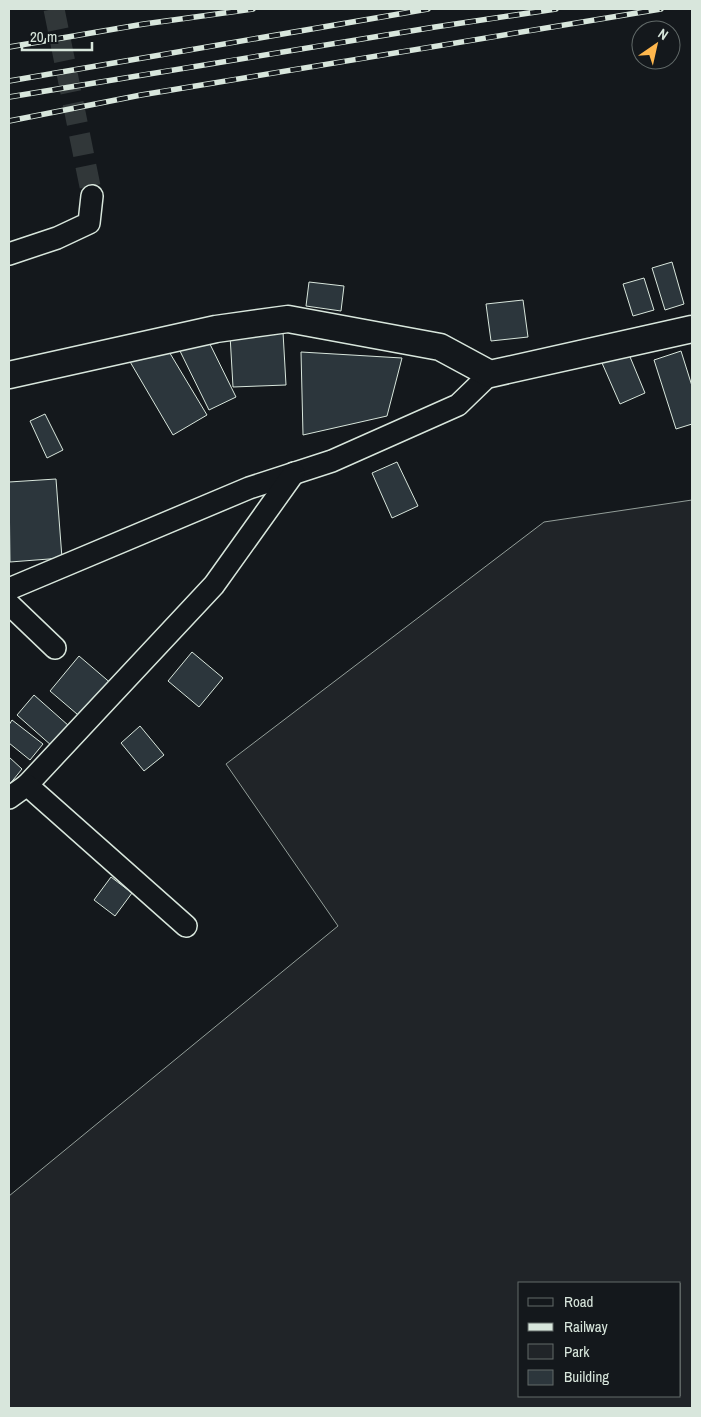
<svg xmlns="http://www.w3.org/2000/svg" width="701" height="1417" viewBox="0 0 701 1417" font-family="'Archivo Narrow',sans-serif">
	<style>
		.green { fill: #202428; stroke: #939e99; fill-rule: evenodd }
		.building { fill: #2c363c; stroke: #d8e6dc }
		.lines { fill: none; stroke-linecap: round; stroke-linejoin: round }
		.minor-tunnel { stroke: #313739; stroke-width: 21; stroke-dasharray: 21 11; stroke-linecap: butt }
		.minor-casing { stroke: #d8e6dc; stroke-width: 24 }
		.tertiary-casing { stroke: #d8e6dc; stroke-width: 29 }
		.minor { stroke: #14181c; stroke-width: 21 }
		.tertiary { stroke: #14181c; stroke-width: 26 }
		.rail-casing { stroke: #d8e6dc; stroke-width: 5.5 }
		.rail { stroke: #14181c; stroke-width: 4; stroke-dasharray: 11; stroke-linecap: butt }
	</style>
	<rect width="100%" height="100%" fill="#14181c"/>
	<path class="green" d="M692,500V1408H9V1196L338,926L226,764L544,522ZM520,1283H680V1396H520Z"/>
	<g class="building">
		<polygon points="672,262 684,304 665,310 652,268"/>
		<polygon points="644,278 654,310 633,316 623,284"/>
		<polygon points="309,282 344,286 341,311 306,306"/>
		<polygon points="523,300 528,337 491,341 486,304"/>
		<polygon points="283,332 286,385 233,387 230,335"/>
		<polygon points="205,334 236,397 209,410 178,347"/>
		<polygon points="162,340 207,415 173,435 129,360"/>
		<polygon points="681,351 692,386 692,424 676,429 654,360"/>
		<polygon points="301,352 402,358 387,416 303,435"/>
		<polygon points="628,352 645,393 620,404 602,363"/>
		<polygon points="45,414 63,450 47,458 30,421"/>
		<polygon points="397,462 418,506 392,518 372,473"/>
		<polygon points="56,479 62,558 10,562 9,482"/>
		<polygon points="192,652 223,678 199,707 168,681"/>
		<polygon points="79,656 113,685 84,720 50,691"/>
		<polygon points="34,695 69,726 52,746 17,715"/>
		<polygon points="12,720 43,744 30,760 9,743 9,725"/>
		<polygon points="140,726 164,755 144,771 121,743"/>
		<polygon points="9,757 22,769 9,785"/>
		<polygon points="111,877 132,893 115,916 94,900"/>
	</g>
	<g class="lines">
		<polyline class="minor-tunnel" points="54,9 92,196"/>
		<defs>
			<g id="minor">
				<polyline points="9,254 57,238 89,223 92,196"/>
				<polyline points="9,589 249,488 332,461 458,405 490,374"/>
				<polyline points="9,604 55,648"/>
				<polyline points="27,785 214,585 294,473"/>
				<polyline points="9,798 27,785 186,926"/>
			</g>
			<polyline id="tertiary" points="9,375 216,329 288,319 440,347 490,374 692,329"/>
		</defs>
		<use href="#minor" class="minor-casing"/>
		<use href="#tertiary" class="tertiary-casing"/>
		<use href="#minor" class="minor"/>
		<use href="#tertiary" class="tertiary"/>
		<defs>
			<g id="rail">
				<polyline points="9,47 144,24 253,9"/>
				<polyline points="9,81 428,9"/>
				<polyline points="9,97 435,27 556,9"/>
				<polyline points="9,121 141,95 661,9"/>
			</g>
		</defs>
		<use href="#rail" class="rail-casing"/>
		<use href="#rail" class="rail"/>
	</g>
	<rect width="701" height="1417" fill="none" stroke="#d8e6dc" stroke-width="20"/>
	<rect x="518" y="1282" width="162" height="115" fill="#14181c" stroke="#626a69"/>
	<rect x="528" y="1298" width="25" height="8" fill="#14181c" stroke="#626a69"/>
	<text x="564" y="1307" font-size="15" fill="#d8e6dc">Road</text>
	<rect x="528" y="1323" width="25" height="8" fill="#d8e6dc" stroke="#626a69"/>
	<text x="564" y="1332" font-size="15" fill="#d8e6dc">Railway</text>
	<rect x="528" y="1344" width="25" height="15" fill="#202428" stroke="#626a69"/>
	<text x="564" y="1357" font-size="15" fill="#d8e6dc">Park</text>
	<rect x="528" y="1370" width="25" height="15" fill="#2c363c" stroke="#626a69"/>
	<text x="564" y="1382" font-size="15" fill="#d8e6dc">Building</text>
	<g transform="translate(656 45) rotate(34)"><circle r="24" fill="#14181c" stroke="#626a69"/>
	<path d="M0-4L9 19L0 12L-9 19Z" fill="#ffb74d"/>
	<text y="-8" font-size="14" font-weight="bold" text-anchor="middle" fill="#d8e6dc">N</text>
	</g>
	<path d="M22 42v8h70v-8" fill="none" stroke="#d8e6dc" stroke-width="2.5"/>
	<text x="30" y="42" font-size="15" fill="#d8e6dc" stroke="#14181c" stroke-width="4" paint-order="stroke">20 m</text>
</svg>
